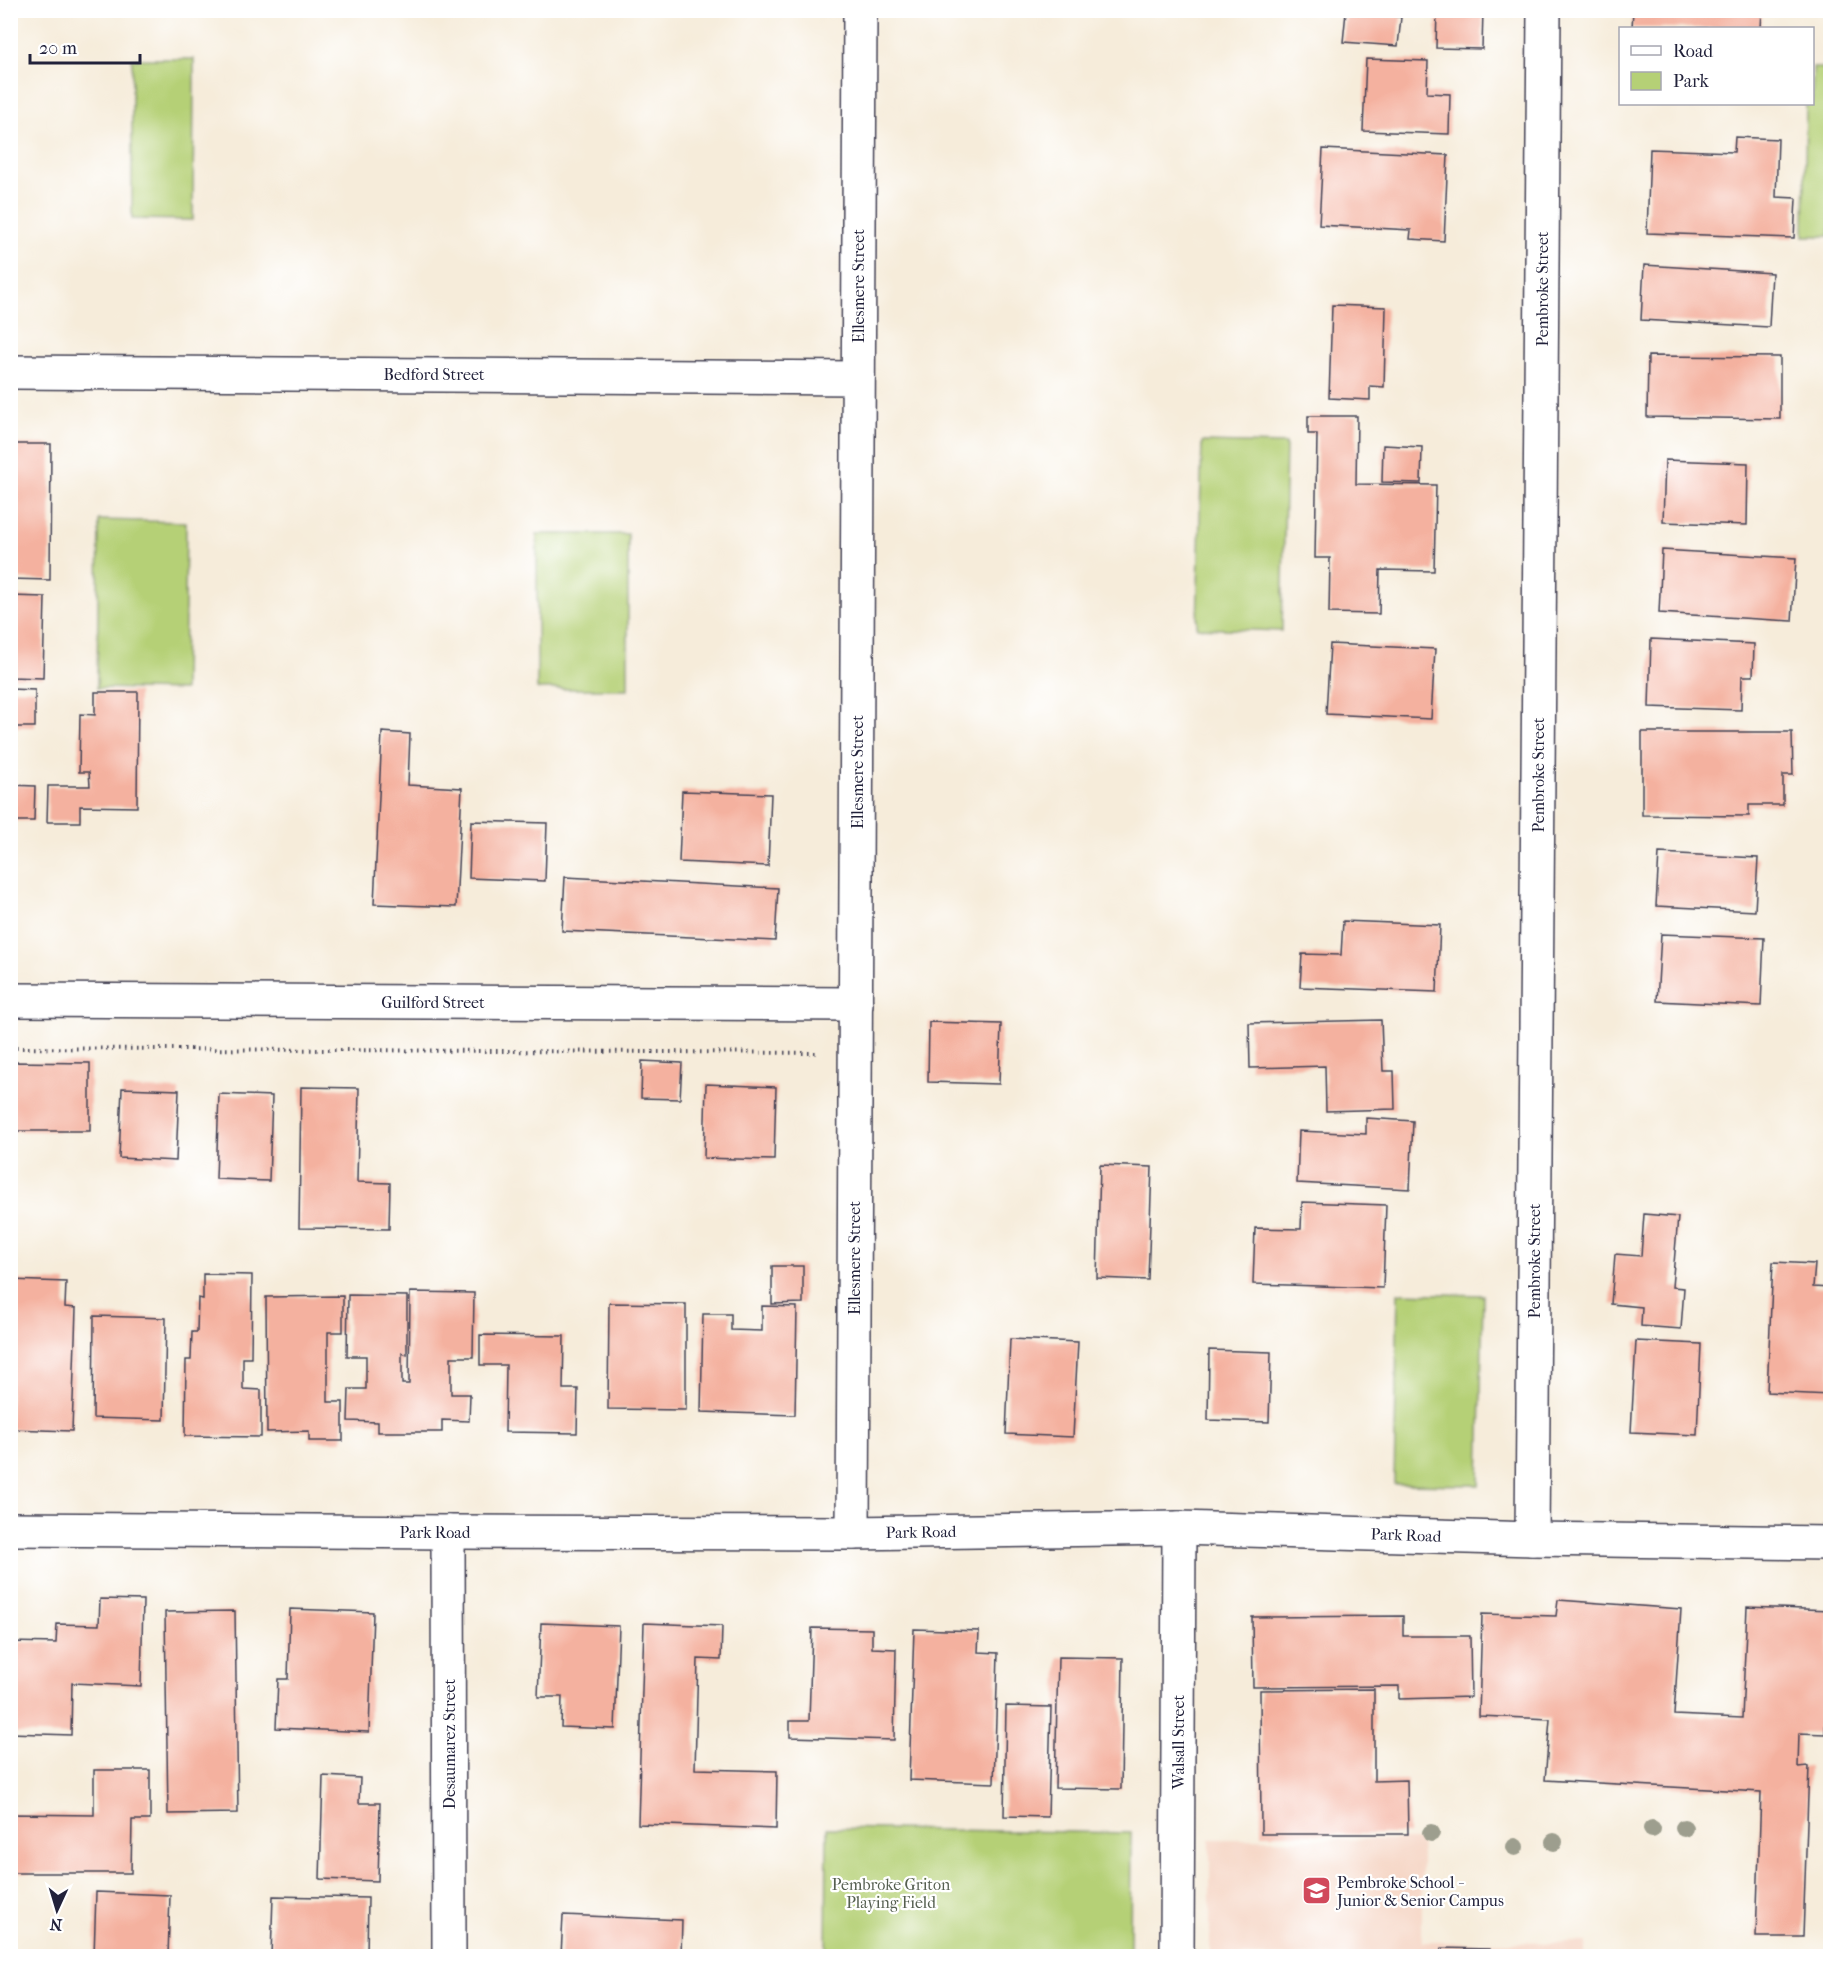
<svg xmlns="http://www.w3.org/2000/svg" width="1841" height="1967" viewBox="0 0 1841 1967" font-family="'IM FELL French Canon',serif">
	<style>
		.built { fill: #f5d3c1 }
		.green { fill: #b5d076; stroke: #6c7958; stroke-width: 1.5 }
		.building { fill: #f4b19f }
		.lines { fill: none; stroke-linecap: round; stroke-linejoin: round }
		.minor-casing { stroke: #424053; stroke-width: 36 }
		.path { stroke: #424053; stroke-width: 4; stroke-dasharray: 1.5 4.5; stroke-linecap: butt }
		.minor { stroke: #fff; stroke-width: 33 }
		.tree { fill: #9d9e8e }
		.labels { text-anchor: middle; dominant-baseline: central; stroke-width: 4.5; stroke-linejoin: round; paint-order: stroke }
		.street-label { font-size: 16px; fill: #22223b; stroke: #fff }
		.poi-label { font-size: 16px; fill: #22223b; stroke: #fff; text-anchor: start }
		.park-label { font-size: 16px; fill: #555f50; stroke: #fff }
	</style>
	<rect width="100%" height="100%" fill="#fff"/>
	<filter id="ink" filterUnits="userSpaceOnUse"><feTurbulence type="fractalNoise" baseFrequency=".0167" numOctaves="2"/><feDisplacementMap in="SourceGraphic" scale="12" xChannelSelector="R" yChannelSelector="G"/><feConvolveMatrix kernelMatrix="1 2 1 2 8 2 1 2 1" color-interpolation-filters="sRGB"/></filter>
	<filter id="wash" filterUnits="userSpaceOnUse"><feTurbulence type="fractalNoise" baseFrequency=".008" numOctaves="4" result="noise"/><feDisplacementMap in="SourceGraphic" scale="24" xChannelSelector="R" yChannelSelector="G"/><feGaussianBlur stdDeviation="1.35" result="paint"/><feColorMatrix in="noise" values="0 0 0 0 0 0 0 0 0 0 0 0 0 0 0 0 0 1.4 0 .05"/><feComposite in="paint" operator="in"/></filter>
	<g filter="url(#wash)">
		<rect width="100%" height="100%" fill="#f6ecda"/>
		<polygon class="built" points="1210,1839 1422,1840 1422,1942 1585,1943 1585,1956 1210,1956"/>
		<g class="green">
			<polygon points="132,59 194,59 193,220 132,219"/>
			<polygon points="1813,68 1830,68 1830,236 1804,236 1806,104 1812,104"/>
			<polygon points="1202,442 1286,444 1282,631 1197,628"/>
			<polygon points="99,520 186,522 184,690 97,688"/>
			<rect x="537" y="534" width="91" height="155"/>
			<polygon points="1398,1293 1483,1295 1479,1485 1394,1484"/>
			<polygon points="827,1828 1131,1833 1130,1956 826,1956"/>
		</g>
		<g id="blocks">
			<g class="building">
				<polygon points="1437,10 1483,10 1482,49 1436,48"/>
				<polygon points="1633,10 1762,10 1761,28 1632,28"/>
				<polygon points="1346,12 1401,17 1398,46 1343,42"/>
				<polygon points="1366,59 1428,61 1427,93 1450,94 1449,134 1363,131"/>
				<polygon points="1735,137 1778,139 1776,197 1796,198 1794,238 1647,233 1650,149 1734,152"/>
				<polygon points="1323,149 1448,155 1444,241 1410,239 1411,230 1319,225"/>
				<polygon points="1644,265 1772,273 1769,327 1641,320"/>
				<polygon points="1332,305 1386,307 1384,387 1370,386 1370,400 1329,398"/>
				<polygon points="1648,356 1780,357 1780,419 1647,417"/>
				<polygon points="1308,416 1357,416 1356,484 1436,485 1434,571 1380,570 1379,614 1329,613 1330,558 1315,558 1317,434 1308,434"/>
				<polygon points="10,444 51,444 50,580 10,579"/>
				<polygon points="1383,445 1422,447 1421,483 1382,482"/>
				<polygon points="1665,460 1748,463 1747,525 1663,522"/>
				<polygon points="1662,550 1796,558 1792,621 1659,613"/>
				<polygon points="10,596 45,597 43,678 10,677"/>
				<polygon points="1651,639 1754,644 1753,676 1742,676 1741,710 1649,707"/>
				<polygon points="1330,644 1435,649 1431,719 1326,714"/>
				<polygon points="10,689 35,690 35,727 10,727"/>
				<polygon points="95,692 138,692 137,807 80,806 80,822 47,822 48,786 90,786 89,772 79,772 80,714 95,715"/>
				<polygon points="382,732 410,734 408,785 462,788 456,907 374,904"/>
				<polygon points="1642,732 1792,732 1793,775 1783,775 1783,805 1749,805 1749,816 1642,815"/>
				<polygon points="10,785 35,786 34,821 10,821"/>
				<polygon points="682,791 771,794 768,866 679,862"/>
				<polygon points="471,821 547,823 545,881 469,878"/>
				<polygon points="1659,853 1758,858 1755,911 1656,906"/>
				<polygon points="565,877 778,888 775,941 562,931"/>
				<polygon points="1343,921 1440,925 1437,992 1300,987 1302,954 1341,955"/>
				<polygon points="1661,934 1764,938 1761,1006 1657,1001"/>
				<polygon points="1381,1020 1383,1071 1394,1071 1395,1109 1326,1111 1325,1066 1250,1068 1249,1023"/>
				<polygon points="929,1022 1001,1024 999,1084 928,1082"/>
				<polygon points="642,1061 682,1063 680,1099 641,1098"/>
				<polygon points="10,1062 90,1063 90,1131 10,1131"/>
				<polygon points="706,1084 776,1087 774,1160 704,1158"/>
				<polygon points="301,1087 359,1088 357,1182 390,1183 389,1229 299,1228"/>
				<polygon points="122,1088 179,1090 176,1161 119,1158"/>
				<polygon points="219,1094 272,1096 269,1181 216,1179"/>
				<polygon points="1366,1118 1413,1121 1410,1189 1297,1183 1299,1131 1366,1134"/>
				<polygon points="1100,1165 1152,1167 1148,1280 1097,1278"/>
				<polygon points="1302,1202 1386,1205 1383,1288 1253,1284 1255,1228 1301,1229"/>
				<polygon points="1644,1214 1678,1217 1672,1287 1684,1288 1681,1329 1641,1326 1642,1307 1611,1304 1615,1254 1641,1256"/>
				<polygon points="1773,1262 1815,1264 1813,1287 1830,1288 1830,1395 1767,1392"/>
				<polygon points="772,1266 803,1266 803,1303 772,1304"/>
				<polygon points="203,1274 252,1275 251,1358 243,1358 243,1389 261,1390 261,1437 185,1436 186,1360 191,1360 192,1332 197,1332 198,1298 203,1299"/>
				<polygon points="11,1280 66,1282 65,1307 76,1308 72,1431 10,1429"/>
				<polygon points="410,1292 474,1293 473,1357 451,1357 451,1394 470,1394 469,1421 442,1420 442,1432 378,1432 378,1422 348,1421 349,1389 366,1389 366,1356 347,1356 348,1295 407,1296 407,1355 402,1353 402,1384 409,1384"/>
				<polygon points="343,1296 343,1332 328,1332 328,1402 343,1402 343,1441 309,1441 309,1431 267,1432 266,1297"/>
				<polygon points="609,1303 686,1304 686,1410 608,1409"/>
				<polygon points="762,1306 797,1307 795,1415 701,1412 703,1314 731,1314 731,1330 762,1331"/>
				<polygon points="94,1316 166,1318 164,1420 93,1418"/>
				<polygon points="480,1335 564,1336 563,1389 578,1389 577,1433 505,1432 506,1365 480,1365"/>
				<polygon points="1010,1339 1078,1342 1073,1437 1006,1434"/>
				<polygon points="1636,1341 1701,1344 1697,1435 1631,1432"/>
				<polygon points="1209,1350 1271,1352 1269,1422 1208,1420"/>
				<polygon points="100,1599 143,1600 141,1686 72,1683 71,1735 10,1733 10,1642 56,1643 57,1624 99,1625"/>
				<polygon points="1558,1600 1681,1609 1674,1715 1742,1718 1747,1607 1830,1610 1825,1734 1799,1733 1798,1767 1809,1766 1803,1937 1756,1937 1761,1792 1545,1780 1550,1719 1479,1716 1482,1614 1556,1616"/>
				<polygon points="290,1609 373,1612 369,1732 276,1728 278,1679 288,1679"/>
				<polygon points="235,1611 238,1813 168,1814 165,1612"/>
				<polygon points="1403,1616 1403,1636 1470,1636 1471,1697 1399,1699 1399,1686 1253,1687 1252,1617"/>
				<polygon points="541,1623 619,1626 615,1729 561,1727 562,1697 538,1697"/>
				<polygon points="644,1623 722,1626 721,1660 698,1659 695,1769 777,1771 776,1829 638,1824"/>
				<polygon points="812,1628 872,1629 872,1648 896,1649 894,1740 790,1737 790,1721 809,1721"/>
				<polygon points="914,1629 979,1631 978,1652 998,1653 994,1783 909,1780"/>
				<polygon points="1058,1657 1123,1658 1121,1789 1055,1788"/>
				<polygon points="1374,1689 1374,1781 1407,1780 1408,1834 1261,1834 1260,1690"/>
				<polygon points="1006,1706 1051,1707 1048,1817 1004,1816"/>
				<polygon points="94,1770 150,1770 150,1820 132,1820 131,1873 10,1873 10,1814 94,1815"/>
				<polygon points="323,1776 360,1778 359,1803 380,1803 378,1881 320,1879"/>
				<polygon points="96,1892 170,1895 168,1956 94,1956"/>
				<polygon points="273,1896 368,1898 367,1956 271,1956"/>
				<polygon points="563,1915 682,1920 681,1956 561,1956"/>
				<polygon points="1441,1948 1490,1949 1490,1956 1440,1956"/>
			</g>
		</g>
	</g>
	<g filter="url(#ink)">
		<use href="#blocks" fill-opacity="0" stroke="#424053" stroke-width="1.5"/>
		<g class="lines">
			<defs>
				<g id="minor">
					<polyline points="10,372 858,378"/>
					<polyline points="10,1000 856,1004"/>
					<polyline points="10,1529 448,1532 853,1533 1179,1528 1532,1539 1830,1543"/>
					<polyline points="448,1532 449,1956"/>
					<polyline points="853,1533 860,10"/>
					<polyline points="1532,1539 1544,10"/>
					<polyline points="1177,1956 1179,1528"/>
				</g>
			</defs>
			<use href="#minor" class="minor-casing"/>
			<polyline class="path" points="10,1048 819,1053"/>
			<use href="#minor" class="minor"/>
		</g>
		<g class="tree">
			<circle cx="1684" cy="1828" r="9"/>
			<circle cx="1652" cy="1829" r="9"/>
			<circle cx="1431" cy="1833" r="9"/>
			<circle cx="1554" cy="1842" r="9"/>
			<circle cx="1515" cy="1847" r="9"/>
		</g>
	</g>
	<defs>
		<symbol id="school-square" viewBox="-11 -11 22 22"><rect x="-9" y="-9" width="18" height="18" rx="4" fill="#d1495b" stroke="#fff"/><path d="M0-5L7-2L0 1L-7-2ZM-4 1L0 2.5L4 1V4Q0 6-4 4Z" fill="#fff"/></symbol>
	</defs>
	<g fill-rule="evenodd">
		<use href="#school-square" x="1300" y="1874" width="33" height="33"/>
	</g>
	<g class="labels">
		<g class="street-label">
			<text transform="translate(858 286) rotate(-90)">Ellesmere Street</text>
			<text transform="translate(1542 289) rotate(-90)">Pembroke Street</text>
			<text x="434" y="374">Bedford Street</text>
			<text transform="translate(857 772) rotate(-90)">Ellesmere Street</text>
			<text transform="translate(1538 775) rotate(-90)">Pembroke Street</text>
			<text x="433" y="1002">Guilford Street</text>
			<text transform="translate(854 1258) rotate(-90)">Ellesmere Street</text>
			<text transform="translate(1534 1261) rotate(-90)">Pembroke Street</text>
			<text x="435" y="1532">Park Road</text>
			<text transform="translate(921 1532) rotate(-1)">Park Road</text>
			<text transform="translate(1406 1535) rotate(2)">Park Road</text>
			<text transform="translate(1178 1742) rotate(-90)">Walsall Street</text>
			<text transform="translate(449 1744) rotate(-90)">Desaumarez Street</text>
		</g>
		<g class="poi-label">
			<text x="1337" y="1882">Pembroke School -<tspan x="1337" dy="18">Junior &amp; Senior Campus</tspan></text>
		</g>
		<g class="park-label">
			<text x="891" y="1884">Pembroke Griton<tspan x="891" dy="18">Playing Field</tspan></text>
		</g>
	</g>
	<rect width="1841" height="1967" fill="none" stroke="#fff" stroke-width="36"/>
	<rect x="1619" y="27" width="195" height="78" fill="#ffffff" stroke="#a7a7b1" stroke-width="1.5"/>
	<rect x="1631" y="46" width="30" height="9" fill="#ffffff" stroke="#a7a7b1" stroke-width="1.5"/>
	<text x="1673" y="57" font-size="18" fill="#22223b">Road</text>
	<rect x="1631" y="72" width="30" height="18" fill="#b5d076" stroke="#a7a7b1" stroke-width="1.5"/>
	<text x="1673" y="87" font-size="18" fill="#22223b">Park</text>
	<g transform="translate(57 1910) rotate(184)" stroke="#ffffff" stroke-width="4.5" paint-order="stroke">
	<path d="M0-4.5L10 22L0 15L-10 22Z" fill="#22223b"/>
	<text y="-9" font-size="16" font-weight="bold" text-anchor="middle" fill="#22223b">N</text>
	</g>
	<path d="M30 54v9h110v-9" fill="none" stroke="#22223b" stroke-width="3"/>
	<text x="39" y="54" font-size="18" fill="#22223b" stroke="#ffffff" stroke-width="4.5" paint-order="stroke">20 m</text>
</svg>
